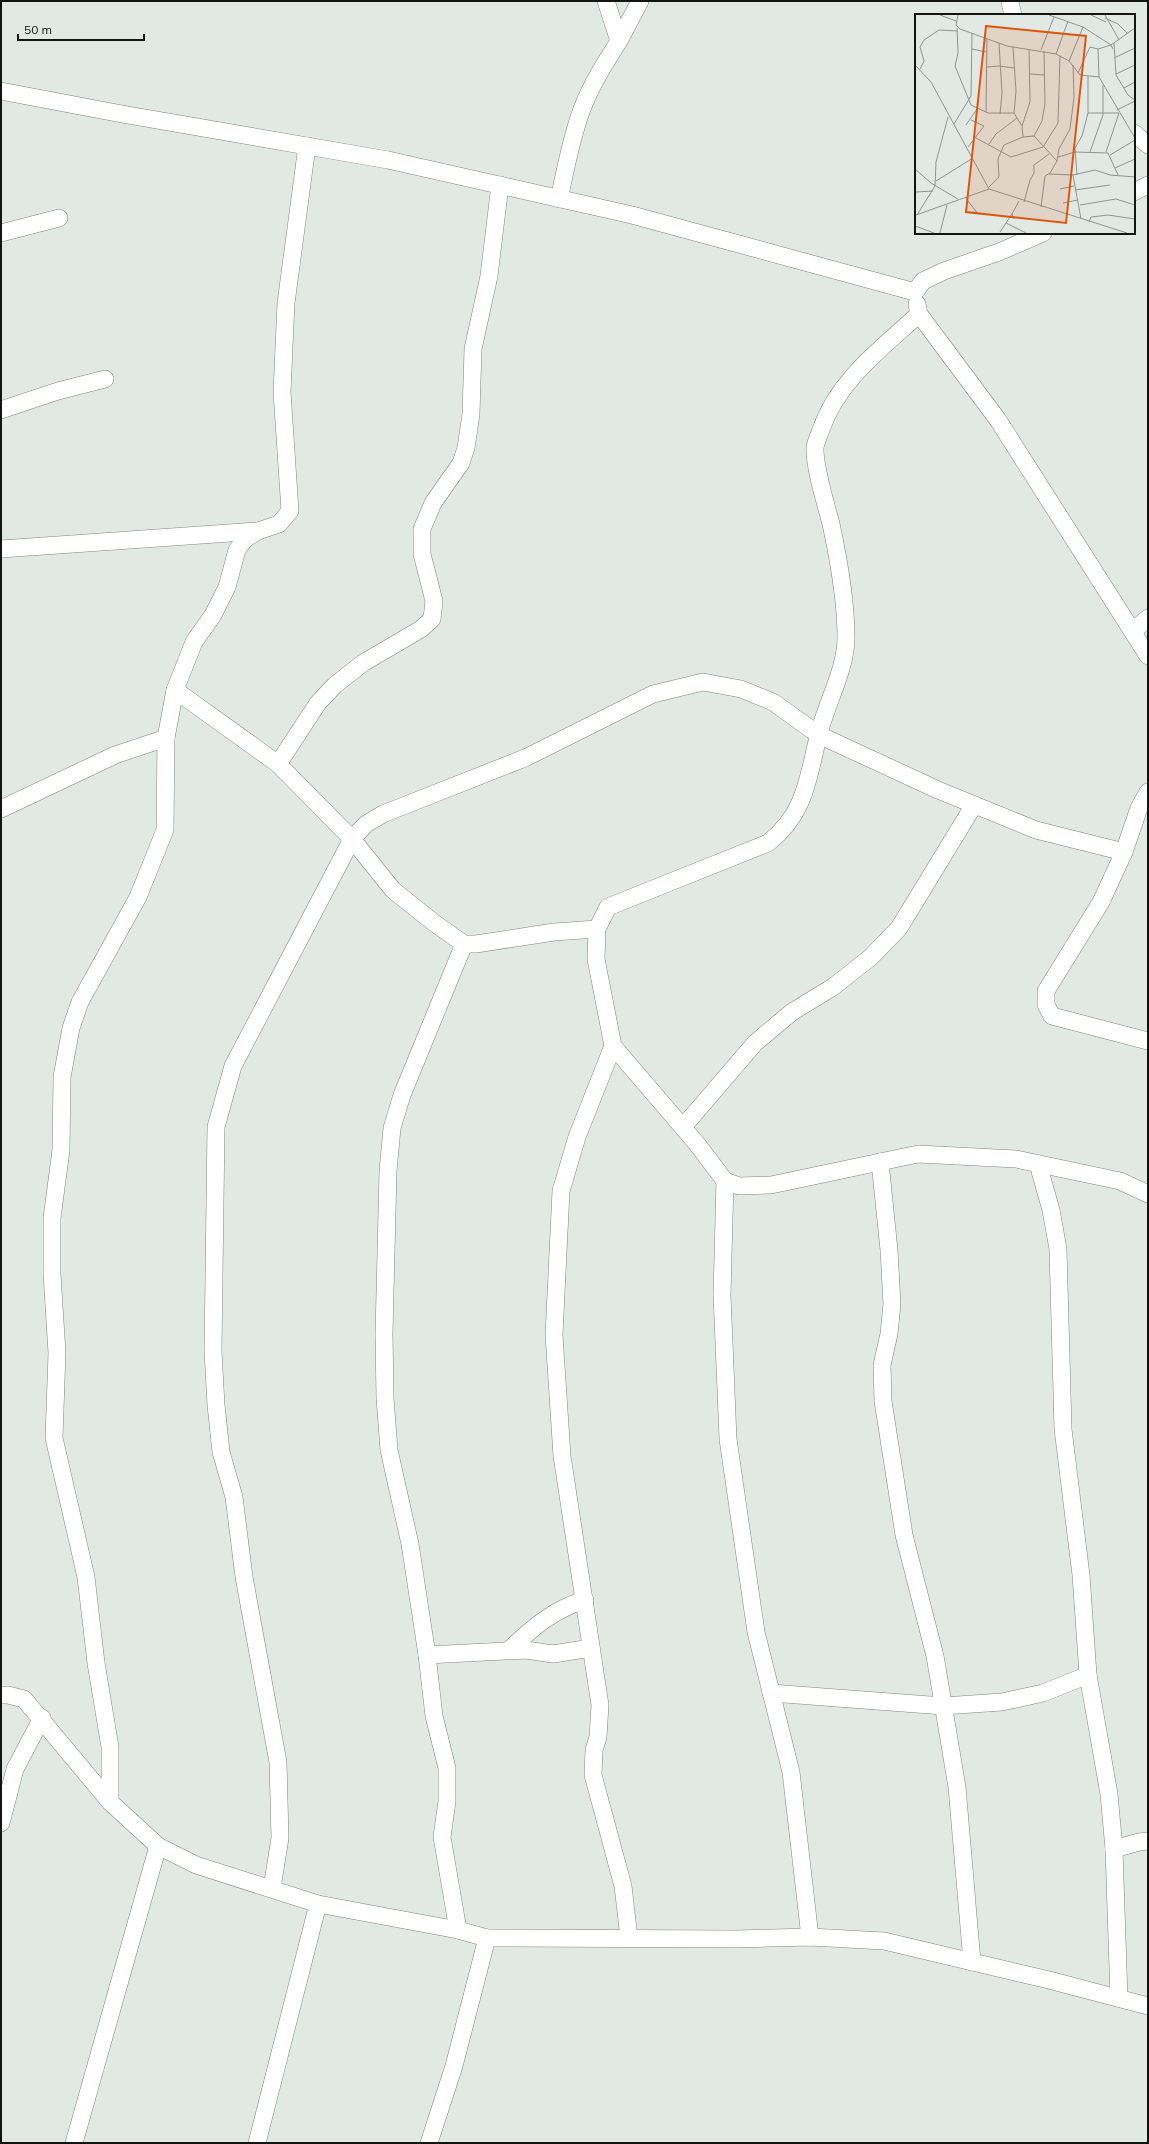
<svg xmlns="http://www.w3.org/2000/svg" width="1149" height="2144" viewBox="0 0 1149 2144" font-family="Mulish,sans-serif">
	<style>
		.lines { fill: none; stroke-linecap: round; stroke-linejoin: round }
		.street-casing { stroke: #808682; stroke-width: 18 }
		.street { stroke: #fff; stroke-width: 17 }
		.inset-road { fill: none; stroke: #8f9491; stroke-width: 1 }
		.view { fill: #dd560c; fill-opacity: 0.15; stroke: #dd560c; stroke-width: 2 }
		.inset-edge { fill: none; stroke: #121413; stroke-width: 2 }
	</style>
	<rect width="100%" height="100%" fill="#e2e9e5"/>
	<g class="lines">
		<defs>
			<g id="street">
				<polyline points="1010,2 1013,15"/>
				<polyline points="619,41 640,1"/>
				<polyline points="1,91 122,114 388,160 632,215 915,292 923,281 944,271 999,252 1043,233"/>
				<polyline points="1134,133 1148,145"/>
				<polyline points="1134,192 1148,185"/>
				<path d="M559,199C566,168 571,138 582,109C591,85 605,63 619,41L606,1"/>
				<polyline points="1,233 59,218"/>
				<polyline points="917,304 919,314 998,420 1148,656"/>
				<path d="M919,314C882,348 837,381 821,430C819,435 816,442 815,447C814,467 826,504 831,524C839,561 846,601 846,638C846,670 825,706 818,737C808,779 805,814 768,843L608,907L597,929L596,959L613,1046L697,1144L725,1181L739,1186L771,1185L918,1154L1016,1159L1120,1181L1148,1194"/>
				<polyline points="1,410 58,391 105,379"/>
				<polyline points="1,549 258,531"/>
				<polyline points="1133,631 1148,618"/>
				<polyline points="175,690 278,764 352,839 393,890 433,922 464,944 476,944 554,932 597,929"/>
				<polyline points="278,764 318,703 335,685 363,663 421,629 432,619 434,601 422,554 422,529 433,503 461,463 466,448 471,414 473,349 489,276 500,185"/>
				<polyline points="1148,792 1139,808 1124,852 1101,902 1046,991 1046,1005 1052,1016 1148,1041"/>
				<polyline points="1,809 115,755 166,738"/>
				<polyline points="613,1046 577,1137 561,1191 554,1335 562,1456 600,1705 598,1737 594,1750 593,1775 623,1886 629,1938"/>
				<polyline points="683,1127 755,1043 792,1012 833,987 871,957 899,928 974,805"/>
				<polyline points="880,1162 889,1250 892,1304 889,1334 882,1365 883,1401 904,1535 935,1656 957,1787 972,1962"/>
				<polyline points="1038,1164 1051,1210 1058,1249 1063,1429 1081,1575 1088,1675 1109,1794 1114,1849 1119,1998"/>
				<polyline points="725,1181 722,1295 728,1439 756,1632 791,1772 810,1937"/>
				<path d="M509,1650C532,1628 554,1609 585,1600"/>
				<polyline points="427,1655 526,1650 553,1654 591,1648"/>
				<polyline points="771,1693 943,1706 1002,1702 1043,1693 1088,1675"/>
				<polyline points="1,1695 8,1695 24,1699 110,1802 158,1846 196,1865 318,1904 458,1930 487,1938 735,1939 810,1937 884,1941 1049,1980 1148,2006"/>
				<polyline points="110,1802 110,1747 96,1663 86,1577 54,1438 57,1353 52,1274 52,1218 61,1150 62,1077 71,1028 80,1002 138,897 165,830 166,738 175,690 194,642 213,615 227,587 237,550 245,539 258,531 279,524 290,511 282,392 286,303 307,146"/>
				<polyline points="1,1823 15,1769 42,1718"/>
				<polyline points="1114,1849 1139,1842 1148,1841"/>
				<polyline points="272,1888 280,1838 278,1762 244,1577 234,1497 221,1452 216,1405 213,1351 216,1127 233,1066 352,839 366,824 383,814 525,758 653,694 703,682 741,689 773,702 819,735 938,790 1036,830 1124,852"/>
				<polyline points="458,1930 442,1837 447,1801 447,1768 434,1716 427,1655 410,1544 389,1450 385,1398 384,1334 388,1171 392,1128 402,1095 464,944"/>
				<polyline points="74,2143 158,1846"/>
				<polyline points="257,2143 318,1904"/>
				<polyline points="429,2143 454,2066 487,1938"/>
			</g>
		</defs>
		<use href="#street" class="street-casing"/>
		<use href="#street" class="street"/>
	</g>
	<g transform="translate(915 14)">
		<rect width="220" height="220" fill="#e2e9e5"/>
		<path class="inset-road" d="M25,1L41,7M43,1L41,11L45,15L92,32L141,40L154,47L165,61L184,63M134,1L168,13L196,31L198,35M176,1L191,8M190,1L204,26M190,4L203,10L213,20M42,14L43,39L40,52L56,91L73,99H99M84,29L87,79L85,100M199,29L201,61L213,81L220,86M57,35L71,38M183,35L184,63L220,124M126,36L139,3M141,40L153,7M199,44L220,34M154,47L168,13M0,51L16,68L74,175M72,53L84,52L99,54M5,55L9,47L5,33L9,26L24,16L42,17M163,59L175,33L183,35L196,31L220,14M115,60L129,61M201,60L220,51M209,74L220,68M202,96L220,87M71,98L72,25M173,99H204L191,138M39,110L56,82L57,19M51,111L62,95M107,112L115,88L114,35M119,122L127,107L130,89L129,37M108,123L119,122L142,147M61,124L96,143L128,133L143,109L145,42M74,130L81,120L102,104M53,133L69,112L56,106M175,138L188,101V71M195,141L220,126M143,143L160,138L193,139L203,161M200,154L220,145M0,155L16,169L43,185M134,160L158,161L180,156L195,161L220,163M158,161L166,205M162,161L160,134L167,122L173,99V62M21,167L58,144M74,173L84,163L83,145L89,131L108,123L107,112L99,99L101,77L98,33M145,175L159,172M160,176L195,171M1,178L18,177M50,183L63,200M109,188L115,166L119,159V151L134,140M148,189L163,186M165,191L201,185L220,191M126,193L130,162L135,159L142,147L144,135L155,115L159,83L158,51M1,201L74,175L212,219M2,201L20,172L21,148L33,103M99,205L97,200L104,187M174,208L176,203L193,201L220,205M91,209L111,219M0,212L19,219M85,218L97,200M25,219L32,191"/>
		<path class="view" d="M71,12L171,22L151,209L51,198Z"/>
		<rect width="220" height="220" class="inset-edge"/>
	</g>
	<rect width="1149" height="2144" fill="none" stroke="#121413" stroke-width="4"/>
	<path d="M18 34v6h126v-6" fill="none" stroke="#121413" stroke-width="2"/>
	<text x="24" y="34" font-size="12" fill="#121413" stroke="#e2e9e5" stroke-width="3" paint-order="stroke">50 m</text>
</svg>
